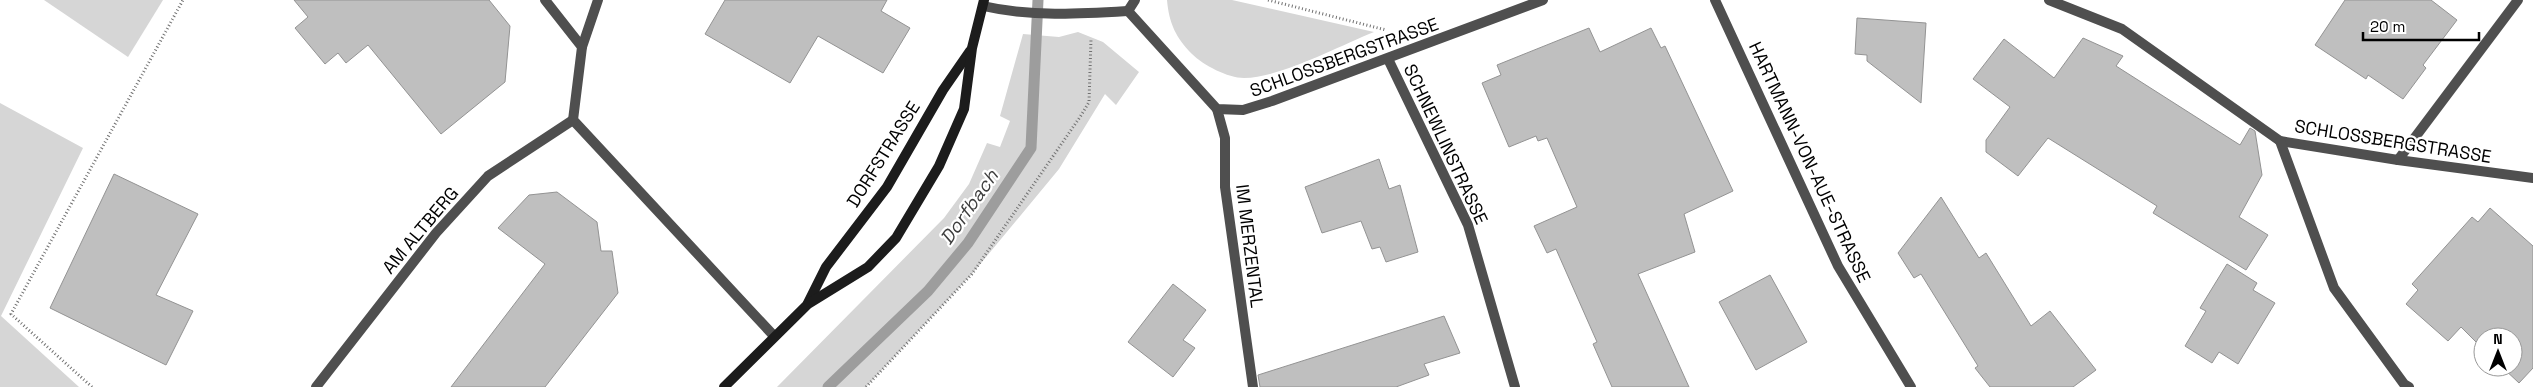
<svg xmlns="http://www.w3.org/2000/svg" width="2533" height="387" viewBox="0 0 2533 387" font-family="'Space Grotesk',sans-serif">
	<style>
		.green { fill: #d6d6d6 }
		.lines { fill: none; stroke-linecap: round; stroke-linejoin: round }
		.stream { stroke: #9d9d9d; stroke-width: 11 }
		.building { fill: #bfbfbf; stroke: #939393 }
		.path { stroke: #717171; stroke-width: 3; stroke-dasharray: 1 2.5; stroke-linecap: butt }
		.lane { stroke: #4f4f4f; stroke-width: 10 }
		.street { stroke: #4f4f4f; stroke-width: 10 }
		.secondary { stroke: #1c1c1c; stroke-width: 10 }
		.labels { text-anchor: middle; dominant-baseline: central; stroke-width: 4.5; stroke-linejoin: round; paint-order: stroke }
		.street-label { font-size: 18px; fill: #000; stroke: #fff }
		.water-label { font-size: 19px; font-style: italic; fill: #3e3e3e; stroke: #fff }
	</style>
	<rect width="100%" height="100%" fill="#fff"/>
	<g class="green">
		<polygon points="44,0 163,0 128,57"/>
		<path d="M1167,0H1232L1374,32C1337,47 1282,77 1244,78C1228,78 1203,65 1192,54C1176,38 1169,23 1167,0Z"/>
		<polygon points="1078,32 1103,42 1139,72 1116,105 1105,94 1059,169 972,274 866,387 777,387 944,218 969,184 987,143 1000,147 1010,121 1000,116 1023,34 1059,37"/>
		<polygon points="0,103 83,148 1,316 79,387 0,387"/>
	</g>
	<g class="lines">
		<polyline class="stream" points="828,387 928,291 968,243 1031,148 1038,0"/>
	</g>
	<g class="building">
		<polygon points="294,0 489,0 510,26 505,82 441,134 368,45 346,63 338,53 325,64 295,28 308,17"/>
		<polygon points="725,0 887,0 881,11 910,28 883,73 818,36 790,83 705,34"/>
		<polygon points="2345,0 2431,0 2457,20 2423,65 2426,68 2403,99 2368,75 2366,79 2315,45"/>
		<polygon points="1857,18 1926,23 1921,103 1867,61 1867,55 1855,54"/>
		<polygon points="1589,28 1600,52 1651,28 1661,48 1665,46 1733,191 1684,214 1695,252 1638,274 1689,387 1612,387 1593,344 1597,342 1556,249 1547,253 1534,226 1577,207 1547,138 1538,141 1536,136 1509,147 1482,83 1501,75 1497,65"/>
		<polygon points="2083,38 2123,56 2116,66 2240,145 2250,128 2255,131 2262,175 2239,217 2268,235 2246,270 2153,213 2157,206 2048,138 2018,176 1986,152 1986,140 2010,107 1973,79 2004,39 2054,78"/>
		<polygon points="1379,159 1389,189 1400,185 1418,252 1386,262 1380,247 1372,249 1361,221 1322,233 1305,187"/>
		<polygon points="114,174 198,214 156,295 193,311 166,365 50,308"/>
		<polygon points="557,192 597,222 601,251 612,251 618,293 545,387 451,387 545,264 498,228 529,195"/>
		<polygon points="1941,197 1979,258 1986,253 2031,326 2050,311 2096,370 2073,387 1990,387 1975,368 1978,366 1921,274 1914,278 1898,253"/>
		<polygon points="2490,208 2533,246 2533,368 2519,383 2502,367 2513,367 2513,337 2483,337 2483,349 2461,327 2448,341 2406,304 2418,290 2412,284 2472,217 2478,222"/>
		<polygon points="2227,264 2257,283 2253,290 2275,303 2238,364 2219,352 2212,363 2185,346 2206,311 2200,308"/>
		<polygon points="1770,275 1807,342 1756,370 1719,302"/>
		<polygon points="1173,284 1206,310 1183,340 1195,348 1173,377 1128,342"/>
		<polygon points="1444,316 1460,353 1424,364 1429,375 1396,387 1260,387 1258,375"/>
	</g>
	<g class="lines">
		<g class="path">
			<polyline points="1268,0 1386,30"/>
			<polyline points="92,387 11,314 183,0"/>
			<polyline points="866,387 972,274 1080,117 1089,102 1091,39"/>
		</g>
		<polyline class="lane" points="582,47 598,0"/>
		<g class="street">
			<polyline points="545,0 582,47 573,120 774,336"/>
			<polyline points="1715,0 1838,266 1911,387"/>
			<polyline points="2049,0 2122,29 2280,141 2398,160 2533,178"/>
			<path d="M983,6C1031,17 1079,14 1128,11"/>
			<polyline points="1128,11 1217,109 1243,110 1272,101 1543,0"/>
			<polyline points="1128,11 1135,0"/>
			<polyline points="1388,59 1468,225 1515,387"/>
			<polyline points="1217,109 1225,138 1225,187 1253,387"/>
			<polyline points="2280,141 2334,288 2404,384 2409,387"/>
			<polyline points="2398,160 2518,0"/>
			<polyline points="316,387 436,233 488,176 573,120"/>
		</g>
		<g class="secondary">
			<polyline points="808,303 826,267 887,187 943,90 970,51"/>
			<polyline points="724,387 808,304 868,267 896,238 939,166 964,109 972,48 984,0"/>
		</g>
	</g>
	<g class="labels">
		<g class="street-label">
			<text transform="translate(1344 57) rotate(-20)">SCHLOSSBERGSTRASSE</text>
			<text transform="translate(2393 141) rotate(9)">SCHLOSSBERGSTRASSE</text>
			<text transform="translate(1446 144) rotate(65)">SCHNEWLINSTRASSE</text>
			<text transform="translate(883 154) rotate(-58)">DORFSTRASSE</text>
			<text transform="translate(1810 162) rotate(65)">HARTMANN-VON-AUE-STRASSE</text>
			<text transform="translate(420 230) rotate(-50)">AM ALTBERG</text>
			<text transform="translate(1250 246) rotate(83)">IM MERZENTAL</text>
		</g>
		<g class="water-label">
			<text transform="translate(969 207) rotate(-55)">Dorfbach</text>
		</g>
	</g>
	<g transform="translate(2498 352)"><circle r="24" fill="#ffffff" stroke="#999999"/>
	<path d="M0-4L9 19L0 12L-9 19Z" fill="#000000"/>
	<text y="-8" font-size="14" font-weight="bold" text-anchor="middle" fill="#000000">N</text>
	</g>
	<path d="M2363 32v8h116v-8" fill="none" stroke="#000000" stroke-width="2.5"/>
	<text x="2370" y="32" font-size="15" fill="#000000" stroke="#ffffff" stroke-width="4" paint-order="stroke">20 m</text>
</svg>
